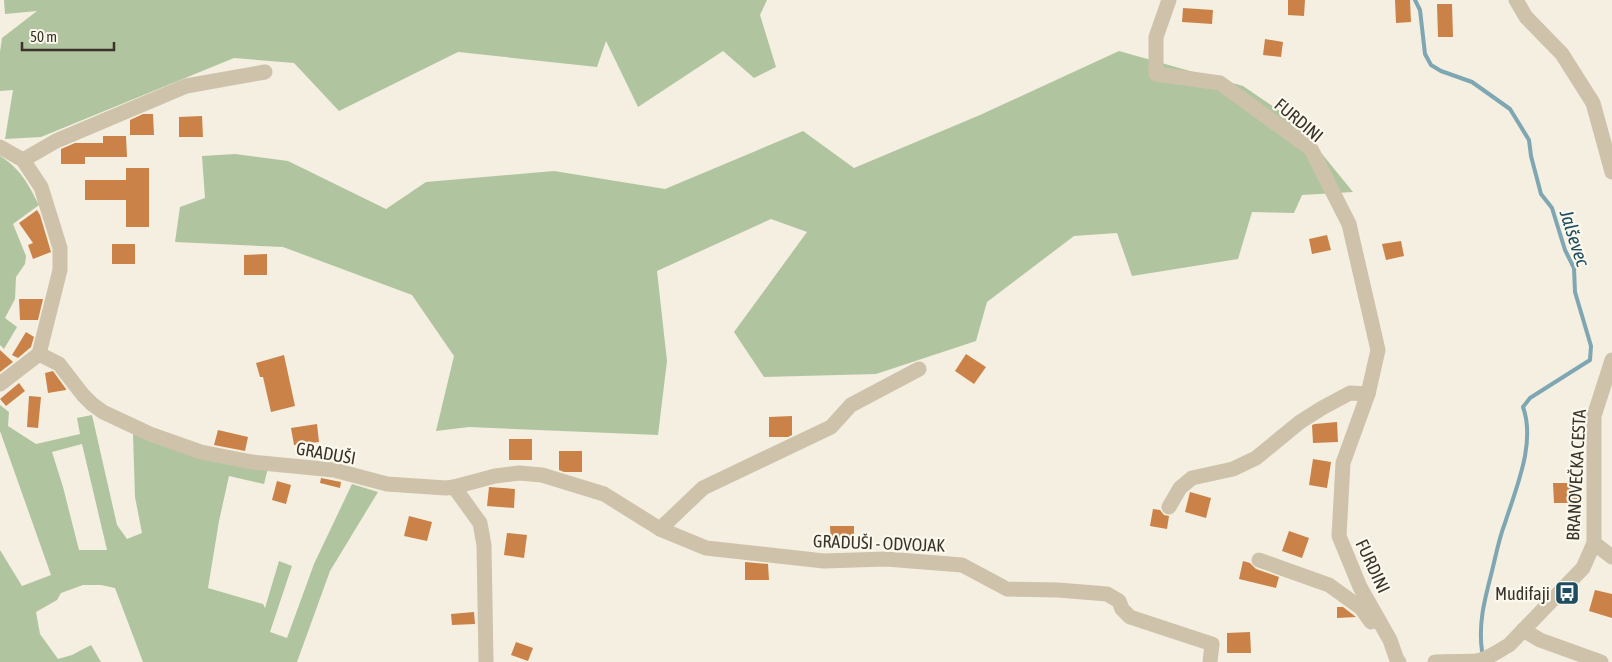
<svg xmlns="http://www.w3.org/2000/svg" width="1612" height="662" viewBox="0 0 1612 662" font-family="'Asap Condensed',sans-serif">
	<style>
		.green { fill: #b0c59f; fill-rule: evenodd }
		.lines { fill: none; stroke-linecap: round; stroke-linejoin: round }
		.stream { stroke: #7ea6b3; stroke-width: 4 }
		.building { fill: #cb8248 }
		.minor { stroke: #cec2ab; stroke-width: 15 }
		.labels { text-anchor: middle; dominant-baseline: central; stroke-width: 4.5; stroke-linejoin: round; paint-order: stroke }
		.street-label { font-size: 18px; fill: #3b332a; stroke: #fbf8ed }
		.poi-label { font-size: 18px; fill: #3b332a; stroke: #fbf8ed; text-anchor: end }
		.water-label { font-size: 19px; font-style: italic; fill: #1d4d5f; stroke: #fbf8ed }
	</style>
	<rect width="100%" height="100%" fill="#f4efe0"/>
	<g class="green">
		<polygon points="4,0 767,0 760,15 776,67 754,78 723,51 638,107 606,41 597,67 458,52 339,111 294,63 234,58 41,137 5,139 13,90 0,91 0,52 2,38 37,11 5,14"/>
		<polygon points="1119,51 1243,86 1296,122 1353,192 1302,195 1294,213 1252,212 1238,259 1132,276 1117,233 1074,236 987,302 976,341 876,374 764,377 734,332 807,232 771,219 657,271 667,361 658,435 469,427 436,431 454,356 412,295 283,247 175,242 180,207 205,198 202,156 235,154 288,161 386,209 426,182 554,171 665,189 803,131 854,168 980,115"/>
		<path d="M0,156C21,169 28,184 39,205L13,224L26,256L25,264L16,277L15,299L5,318L17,327L4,349L0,345Z"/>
		<path d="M0,405L9,412L8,426L36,444L80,434L77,418L92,415L117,525L127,539L142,533L135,497L133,434L268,468L264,484L229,476L219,521L208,588L263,604L265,608L279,561L292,566L270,632L287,638L314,564L352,484L378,492L330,571L297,662H143L115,588L101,585H83L61,593L57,600L36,612L40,634L58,659L72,655L91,645L101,662H0V550L22,586L51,575L0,431ZM82,444L107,550H79L63,487L52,452Z"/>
	</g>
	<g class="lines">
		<path class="stream" d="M1415,0L1420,10L1425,54L1431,65L1441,71L1472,82L1510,109L1529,140L1531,156L1541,194L1552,208L1565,250L1574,268L1575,292L1591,346L1590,360L1530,398L1523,407C1536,443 1516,488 1505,523C1499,538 1496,555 1492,571C1485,598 1478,623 1482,651"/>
	</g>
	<g class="building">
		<polygon points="1288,0 1305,0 1304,16 1288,15"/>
		<polygon points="1395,0 1410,0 1411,22 1396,23"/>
		<polygon points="1437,4 1452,4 1453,37 1438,37"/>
		<polygon points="1183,8 1213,10 1212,24 1182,22"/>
		<polygon points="1265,39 1283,42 1281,57 1263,55"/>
		<polygon points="143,114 153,114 154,135 130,135 130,120"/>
		<polygon points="202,116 203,137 179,137 179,117"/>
		<polygon points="103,136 126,136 127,157 85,157 85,164 61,164 61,149 75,143 103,143"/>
		<polygon points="126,168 149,168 149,227 126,227 126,200 85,200 85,180 126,180"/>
		<polygon points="37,210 40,215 51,252 33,259 28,245 33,243 19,223"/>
		<polygon points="1327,235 1331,250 1312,254 1309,239"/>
		<polygon points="1401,241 1404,256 1386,260 1382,244"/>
		<rect x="112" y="244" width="23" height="20"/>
		<polygon points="267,254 267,275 244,275 244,255"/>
		<polygon points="19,299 43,299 38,320 20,320"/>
		<polygon points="26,332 34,337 31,347 18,358 12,355"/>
		<polygon points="0,350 13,362 0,372"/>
		<polygon points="966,354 986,367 974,384 955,371"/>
		<polygon points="284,355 295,406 271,412 263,377 260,377 256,363"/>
		<polygon points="53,371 66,389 66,390 48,393 45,373"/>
		<polygon points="19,383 25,391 6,406 0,399"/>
		<polygon points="29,396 41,397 38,428 27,427"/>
		<polygon points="792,416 792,435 788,437 769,437 769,417"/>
		<polygon points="1337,422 1338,442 1313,443 1312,425 1315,424"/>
		<polygon points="317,424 319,442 294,445 291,428"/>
		<polygon points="218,430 248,437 245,451 214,445"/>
		<rect x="509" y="439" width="23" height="21"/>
		<polygon points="559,451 582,451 582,472 564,472 559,470"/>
		<polygon points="1313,459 1331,462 1327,488 1309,485"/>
		<polygon points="321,478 341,482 340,488 320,483"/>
		<polygon points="277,481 291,485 286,504 272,500"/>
		<polygon points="1553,483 1577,483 1577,503 1554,503"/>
		<polygon points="489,487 515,489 514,508 487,506"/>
		<polygon points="1190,492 1211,498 1206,518 1185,512"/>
		<polygon points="1153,509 1160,510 1164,515 1169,516 1167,529 1150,526"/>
		<polygon points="409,516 432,522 427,541 404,536"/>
		<polygon points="830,526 854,526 854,546 831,546"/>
		<polygon points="1289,531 1309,538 1302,558 1282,551"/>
		<polygon points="507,533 527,535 524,558 504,555"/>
		<polygon points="1243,561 1250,563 1256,569 1279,577 1276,588 1239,579"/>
		<polygon points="745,562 768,564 769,580 745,580"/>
		<polygon points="1595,590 1612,594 1612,618 1589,611"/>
		<polygon points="1337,607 1343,607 1356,617 1337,618"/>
		<polygon points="474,612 475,624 452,625 451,614"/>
		<polygon points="1250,632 1251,653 1227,653 1227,633"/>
		<polygon points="516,642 533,648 528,661 511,655"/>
	</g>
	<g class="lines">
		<g class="minor">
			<polyline points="1169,0 1156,37 1156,74 1220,83 1311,149 1349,224 1378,350 1368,394 1343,463 1339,536 1360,587 1390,640 1397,660 1399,662"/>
			<polyline points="1516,0 1526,17 1562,54 1593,103 1612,172"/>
			<polyline points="0,147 23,160 41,187 60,248 60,270 39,354 0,384"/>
			<polyline points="23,160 56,141 186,86 265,72"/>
			<polyline points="39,354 59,364 83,395 92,404 103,412 150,434 201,452 252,462 334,470 387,484 446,488 454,487 480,523 484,545 486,662"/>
			<polyline points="454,487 495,476 519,473 542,475 604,494 660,529 706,548 824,561 886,559 962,565 1007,589 1058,590 1107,594 1119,601 1122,609 1130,617 1212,644 1210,662"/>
			<polyline points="1169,507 1180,488 1192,478 1233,469 1256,458 1300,422 1322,408 1350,393 1368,394"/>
			<polyline points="660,529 703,488 831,427 851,405 919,369"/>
			<polyline points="1594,543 1612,557"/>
			<polyline points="1259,560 1329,585 1361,608 1371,622"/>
			<polyline points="1523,630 1540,640 1601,662"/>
			<path d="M1435,662C1448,661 1463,662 1476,661C1488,659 1498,651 1509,645L1583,568L1594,543V416L1612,360"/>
		</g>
	</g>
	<defs>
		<symbol id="bus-square" viewBox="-11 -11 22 22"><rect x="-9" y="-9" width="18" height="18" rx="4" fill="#1d4d5f" stroke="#fbf8ed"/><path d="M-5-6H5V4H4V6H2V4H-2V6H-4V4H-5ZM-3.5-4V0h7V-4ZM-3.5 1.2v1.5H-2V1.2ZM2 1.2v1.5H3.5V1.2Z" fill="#fff"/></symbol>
	</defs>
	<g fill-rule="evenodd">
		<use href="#bus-square" x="1553" y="579" width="28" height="28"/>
	</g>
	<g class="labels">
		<g class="street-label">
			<text transform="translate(1299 120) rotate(40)">FURDINI</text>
			<text transform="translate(326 453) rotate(10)">GRADUŠI</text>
			<text transform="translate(1576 475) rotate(-87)">BRANOVEČKA CESTA</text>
			<text transform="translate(879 543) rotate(2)">GRADUŠI - ODVOJAK</text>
			<text transform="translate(1373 566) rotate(65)">FURDINI</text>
		</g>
		<g class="poi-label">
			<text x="1550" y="593">Mudifaji</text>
		</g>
		<g class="water-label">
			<text transform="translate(1575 238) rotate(72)">Jalševec</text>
		</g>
	</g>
	<path d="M22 42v8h92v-8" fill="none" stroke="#3b332a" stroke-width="2.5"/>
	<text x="30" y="42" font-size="15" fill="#3b332a" stroke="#fbf8ed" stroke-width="4" paint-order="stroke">50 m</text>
</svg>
